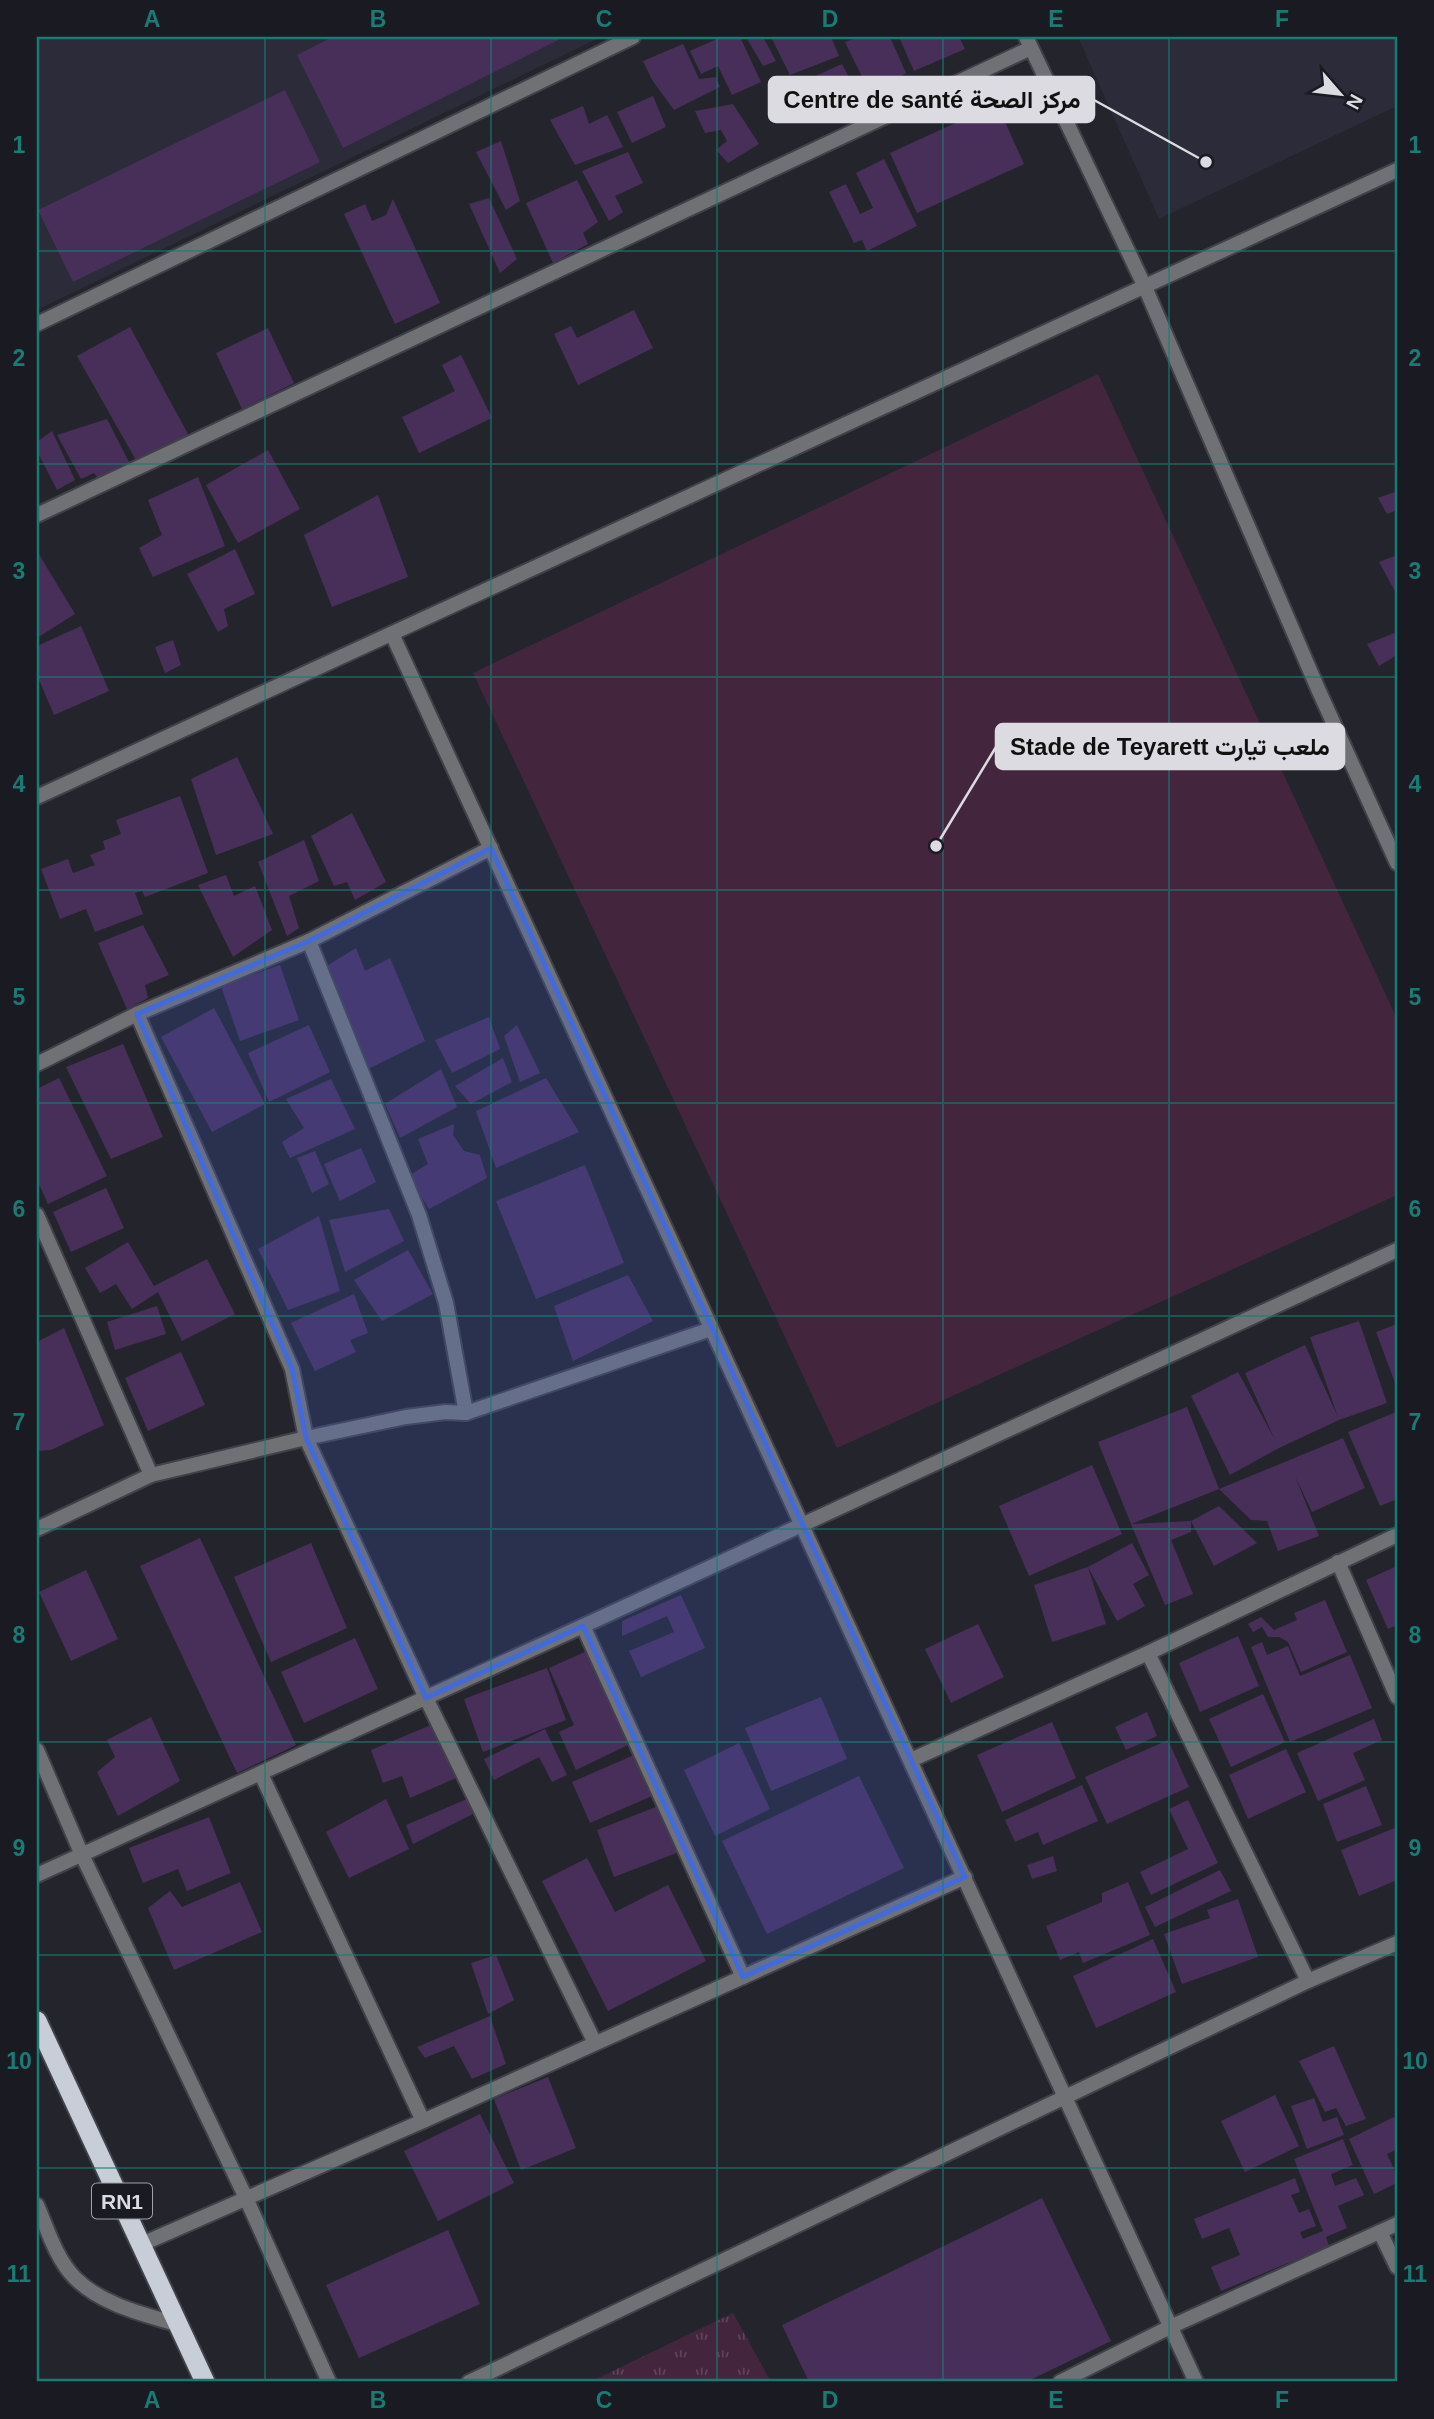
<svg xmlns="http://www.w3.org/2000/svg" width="1434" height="2419" viewBox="0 0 1434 2419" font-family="Helvetica,Vazirmatn,sans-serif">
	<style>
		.built { fill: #2b2b39 }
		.grass { fill: url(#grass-tufts) }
		.garden { fill: #43263e }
		.building { fill: #482f5a }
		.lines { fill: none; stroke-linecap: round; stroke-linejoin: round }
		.service-casing { stroke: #414149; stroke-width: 18 }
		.minor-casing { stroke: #414149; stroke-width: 18 }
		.trunk-casing { stroke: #414149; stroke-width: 23 }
		.service { stroke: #6f7175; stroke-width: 14 }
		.minor { stroke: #6f7175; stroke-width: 14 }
		.trunk { stroke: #c8ced8; stroke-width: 19 }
		.marked { fill: #436ada; fill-opacity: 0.2; stroke: #436ada; stroke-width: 5; stroke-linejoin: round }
		.grid { fill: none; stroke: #197b74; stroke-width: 2; stroke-opacity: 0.55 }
		.labels { text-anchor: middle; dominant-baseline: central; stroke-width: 5; stroke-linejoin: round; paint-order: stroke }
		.shield { fill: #1a1a22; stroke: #a1a1a8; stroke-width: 2 }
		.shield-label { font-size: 21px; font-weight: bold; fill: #dbdbe1 }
		.leader { fill: none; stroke: #dbdbe1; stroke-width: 2.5 }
		.callout-dot { fill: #dbdbe1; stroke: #1a1a22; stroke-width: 2.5 }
		.callout { fill: #dbdbe1; stroke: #dbdbe1; stroke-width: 2.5 }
		.callout-label { font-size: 24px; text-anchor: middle; font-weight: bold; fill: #111 }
		.neatline { fill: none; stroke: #197b74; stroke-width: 2.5 }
		.grid-label { font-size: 23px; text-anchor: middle; font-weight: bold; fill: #197b74 }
	</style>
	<defs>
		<pattern id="grass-tufts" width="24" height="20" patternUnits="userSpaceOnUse" patternTransform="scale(1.75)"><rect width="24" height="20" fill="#43263e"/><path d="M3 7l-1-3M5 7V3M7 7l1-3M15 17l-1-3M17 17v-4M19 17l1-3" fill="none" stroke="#5e455a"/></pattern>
	</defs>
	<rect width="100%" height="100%" fill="#24242c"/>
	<g class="built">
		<polygon points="37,37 601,37 37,310"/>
		<polygon points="1078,37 1397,37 1397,106 1159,219"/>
	</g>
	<polygon class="grass" points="733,2313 771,2382 590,2382"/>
	<polygon class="garden" points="1098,374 1397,1019 1397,1195 837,1448 473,673"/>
	<g class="building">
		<polygon points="332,37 564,37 343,148 297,55"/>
		<polygon points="721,37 740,37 761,82 732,95 718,66 701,74 690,51"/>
		<polygon points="746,37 763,37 776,61 763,66"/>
		<polygon points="771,37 831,37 839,56 790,75"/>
		<polygon points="858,37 890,37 906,73 871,95 845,42"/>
		<polygon points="899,37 959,37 965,49 914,71"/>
		<polygon points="683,44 699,79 716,77 720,87 674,110 652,80 643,61"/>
		<polygon points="842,64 862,103 846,113 840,103 814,117 796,85"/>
		<polygon points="285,90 320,162 73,282 38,210"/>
		<polygon points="653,96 666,127 632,143 617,112"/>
		<polygon points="733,104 759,144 728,163 716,150 727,141 721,130 705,133 695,111"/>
		<polygon points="997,104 1024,164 917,213 890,153"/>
		<polygon points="583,106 589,124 607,115 623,147 575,165 550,120"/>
		<polygon points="501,141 520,201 506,210 476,152"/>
		<polygon points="628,152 643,183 615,196 623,212 609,221 582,171"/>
		<polygon points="884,159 917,226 867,251 862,240 854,243 829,192 846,184 860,214 873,208 856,173"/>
		<polygon points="577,180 598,222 583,233 588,244 553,263 526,203"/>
		<polygon points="489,198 517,259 500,273 469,204"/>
		<polygon points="393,199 440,303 395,324 344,214 365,204 372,221 386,215"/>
		<polygon points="634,310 653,348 578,385 554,334 571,326 577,338"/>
		<polygon points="130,327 189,436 137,462 77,356"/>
		<polygon points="268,328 294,383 242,409 216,353"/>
		<polygon points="461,355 492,418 419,453 402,417 455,391 442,365"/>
		<polygon points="107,419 130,464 98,478 94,473 81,479 57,435"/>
		<polygon points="52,431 75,480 57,490 39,455 37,457 37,442"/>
		<polygon points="268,450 300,509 238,543 206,485"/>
		<polygon points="198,477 225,546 153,577 139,548 162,535 148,500"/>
		<polygon points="1397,491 1397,510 1387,514 1378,498"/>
		<polygon points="378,495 408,577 332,607 304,535"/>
		<polygon points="235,549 255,594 224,609 228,626 218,632 187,574"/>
		<polygon points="37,551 75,614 37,638"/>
		<polygon points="1397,555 1397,595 1379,562"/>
		<polygon points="81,626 109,691 54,715 37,675 37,646"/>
		<polygon points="1397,632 1397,655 1379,666 1367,644"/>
		<polygon points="173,640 181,665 165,673 155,647"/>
		<polygon points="237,757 273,834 216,855 191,779"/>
		<polygon points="180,796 208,873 145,897 142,891 135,893 143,914 95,932 86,909 60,919 41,869 68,859 73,873 95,865 90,855 105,849 103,841 121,834 116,820"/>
		<polygon points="352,813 386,882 355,900 347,882 334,886 311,836"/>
		<polygon points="304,840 319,881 289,896 299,928 287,936 258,862"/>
		<polygon points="226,875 234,896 255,886 272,930 233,957 198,885"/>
		<polygon points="143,925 169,975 145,985 148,998 127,1009 98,943"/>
		<polygon points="356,948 365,971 390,958 425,1041 366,1070 325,967"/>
		<polygon points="280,965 299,1020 240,1041 221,986"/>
		<polygon points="214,1008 265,1104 212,1132 161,1037"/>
		<polygon points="489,1017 500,1049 452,1073 435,1040"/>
		<polygon points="309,1025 330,1072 269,1102 248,1053"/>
		<polygon points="517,1025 540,1073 520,1082 504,1036"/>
		<polygon points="123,1044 163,1137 111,1159 66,1067"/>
		<polygon points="503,1058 512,1082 471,1104 455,1086"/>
		<polygon points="441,1069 457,1107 400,1138 385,1104"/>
		<polygon points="59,1078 107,1176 48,1204 37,1180 37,1089"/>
		<polygon points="546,1078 579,1132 496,1168 476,1111"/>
		<polygon points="331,1079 355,1129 290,1158 282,1142 304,1128 286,1099"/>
		<polygon points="454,1124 453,1135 464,1151 480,1155 487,1178 429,1209 408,1176 428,1164 418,1139"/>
		<polygon points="361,1148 376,1182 340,1201 324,1164"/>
		<polygon points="315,1151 329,1184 312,1193 297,1158"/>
		<polygon points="585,1165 624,1263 536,1299 496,1201"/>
		<polygon points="106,1188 124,1228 71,1252 53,1212"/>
		<polygon points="389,1209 404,1241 345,1272 329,1220"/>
		<polygon points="319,1216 340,1291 288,1310 258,1249"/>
		<polygon points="128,1242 154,1286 207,1259 235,1314 182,1341 158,1292 132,1309 116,1284 100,1293 85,1268"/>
		<polygon points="408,1250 433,1294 382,1321 354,1280"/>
		<polygon points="628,1275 653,1321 573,1361 554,1306"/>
		<polygon points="354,1294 368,1333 350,1340 356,1352 315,1371 291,1323"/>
		<polygon points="157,1306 166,1334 115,1350 107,1322"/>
		<polygon points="1359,1321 1387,1403 1339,1420 1279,1448 1230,1475 1191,1396 1238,1372 1275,1440 1245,1373 1305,1345 1338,1417 1310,1337"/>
		<polygon points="1397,1324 1397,1388 1376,1332"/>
		<polygon points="64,1328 104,1425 51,1450 37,1451 37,1342"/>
		<polygon points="181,1352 205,1405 148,1431 125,1378"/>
		<polygon points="1187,1407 1219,1489 1131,1524 1191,1521 1219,1506 1257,1543 1214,1566 1191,1521 1191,1532 1171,1540 1193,1594 1165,1605 1131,1524 1098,1442"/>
		<polygon points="1396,1412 1397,1499 1380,1506 1348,1432"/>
		<polygon points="1343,1438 1365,1488 1312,1512 1295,1476 1319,1536 1278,1551 1267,1521 1251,1520 1219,1489"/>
		<polygon points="1092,1465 1122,1534 1029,1576 999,1506"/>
		<polygon points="200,1538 296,1745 237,1773 140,1566"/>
		<polygon points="311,1543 347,1628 271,1662 234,1577"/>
		<polygon points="1132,1543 1149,1575 1133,1584 1145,1606 1117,1621 1088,1567"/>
		<polygon points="1397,1566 1397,1625 1388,1629 1366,1580"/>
		<polygon points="1088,1567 1106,1624 1052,1642 1034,1585"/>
		<polygon points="86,1570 118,1639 71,1661 39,1592"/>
		<polygon points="681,1595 705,1648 641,1677 629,1651 674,1632 667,1616 622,1636 622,1621"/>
		<polygon points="1325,1600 1347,1652 1301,1672 1288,1642 1279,1637 1268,1637 1262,1627 1253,1632 1248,1624 1261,1617 1274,1630 1297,1620 1294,1613"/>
		<polygon points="978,1624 1004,1677 951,1703 925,1649"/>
		<polygon points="1238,1636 1259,1686 1200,1712 1179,1663"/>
		<polygon points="355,1638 378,1689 304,1723 281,1672"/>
		<polygon points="1262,1642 1267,1655 1288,1646 1300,1676 1350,1655 1372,1708 1290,1742 1251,1647"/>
		<polygon points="587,1651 630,1744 576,1770 559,1732 574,1725 549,1668"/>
		<polygon points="547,1668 566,1720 483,1752 464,1699"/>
		<polygon points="1263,1694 1285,1742 1231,1767 1209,1719"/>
		<polygon points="821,1697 847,1759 771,1791 745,1728"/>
		<polygon points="1147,1712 1157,1736 1126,1750 1115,1727"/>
		<polygon points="151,1717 180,1781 118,1816 97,1772 115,1757 107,1740"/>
		<polygon points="1374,1719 1382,1740 1353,1753 1365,1780 1318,1801 1297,1753"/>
		<polygon points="1052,1722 1076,1778 1002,1812 977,1755"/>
		<polygon points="431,1725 456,1778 410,1798 402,1776 383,1783 371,1750"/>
		<polygon points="545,1729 567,1775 552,1782 539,1757 494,1780 484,1759"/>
		<polygon points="1168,1740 1189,1787 1107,1824 1085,1777"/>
		<polygon points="739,1743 770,1809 715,1836 684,1770"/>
		<polygon points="1286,1749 1306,1792 1248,1819 1229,1775"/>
		<polygon points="634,1755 652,1796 590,1823 572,1782"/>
		<polygon points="859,1776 904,1868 767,1934 722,1841"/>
		<polygon points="1082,1785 1098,1821 1043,1845 1038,1832 1015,1842 1005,1820"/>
		<polygon points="1366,1786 1382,1825 1337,1842 1323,1804"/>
		<polygon points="386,1799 409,1849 349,1878 326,1832"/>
		<polygon points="467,1799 473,1814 413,1844 406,1825"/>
		<polygon points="1188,1800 1218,1863 1151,1895 1140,1872 1188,1849 1169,1809"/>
		<polygon points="661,1805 679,1852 614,1877 597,1830"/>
		<polygon points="209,1817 231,1873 187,1891 178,1869 143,1883 129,1848"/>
		<polygon points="1397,1827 1397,1880 1359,1896 1341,1850"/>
		<polygon points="1053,1856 1057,1871 1032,1879 1027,1865"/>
		<polygon points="587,1858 615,1912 668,1885 706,1961 608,2011 542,1881"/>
		<polygon points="1220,1870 1231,1891 1155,1927 1145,1907"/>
		<polygon points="240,1882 262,1932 174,1970 148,1908 170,1891 182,1907"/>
		<polygon points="1128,1882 1150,1935 1083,1963 1079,1952 1060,1960 1046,1926 1102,1902 1102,1893"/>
		<polygon points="1238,1899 1258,1957 1182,1984 1164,1934 1210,1918 1207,1910"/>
		<polygon points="1153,1939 1176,1992 1096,2028 1073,1976"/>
		<polygon points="496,1955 514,2000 488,2014 471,1963"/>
		<polygon points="490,2016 506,2064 472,2079 454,2046 425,2058 417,2047"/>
		<polygon points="1334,2046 1366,2119 1346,2126 1336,2108 1325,2112 1299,2061"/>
		<polygon points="548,2077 576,2148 521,2170 494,2099"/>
		<polygon points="1275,2095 1299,2146 1245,2172 1221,2121"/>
		<polygon points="1314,2098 1323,2122 1337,2117 1344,2135 1307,2149 1291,2106"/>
		<polygon points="480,2114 514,2183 438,2221 404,2151"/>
		<polygon points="1394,2117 1397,2123 1397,2149 1387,2154 1397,2176 1397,2183 1374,2194 1349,2139"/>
		<polygon points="1343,2139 1353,2165 1331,2174 1335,2186 1356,2178 1364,2195 1338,2206 1347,2228 1326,2237 1329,2246 1221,2291 1211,2267 1240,2255 1229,2228 1202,2239 1194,2219 1295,2178 1300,2192 1291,2195 1299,2213 1309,2209 1316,2226 1300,2232 1303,2239 1323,2231 1294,2159"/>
		<polygon points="1042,2198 1111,2341 1026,2382 809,2382 782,2325"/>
		<polygon points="448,2230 480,2304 359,2358 326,2285"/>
	</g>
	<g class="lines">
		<defs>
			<g id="service">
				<polyline points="37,1750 82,1855 246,2198 329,2382"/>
				<path d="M37,2205C47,2228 56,2259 75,2278C102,2305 143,2314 179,2325"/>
			</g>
			<g id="minor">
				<polyline points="1026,37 1145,287 1318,689 1397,863"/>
				<polyline points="37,324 633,37"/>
				<polyline points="37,515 1031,48"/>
				<polyline points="392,634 1196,2382"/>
				<polyline points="37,797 1397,170"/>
				<polyline points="309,941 419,1215 446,1303 466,1413"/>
				<polyline points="137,1014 292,1369 306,1438 426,1698 595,2043"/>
				<polyline points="37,1064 137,1014 309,941 491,848"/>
				<polyline points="37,1215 151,1475"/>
				<polyline points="37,1529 151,1475 306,1438 406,1417 446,1412 466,1413 711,1329"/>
				<polyline points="1338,1562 1397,1697"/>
				<polyline points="583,1626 743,1977"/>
				<polyline points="1148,1653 1308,1981"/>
				<polyline points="911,1760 1148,1653 1397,1535"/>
				<polyline points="261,1774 423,2121"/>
				<polyline points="37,1875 583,1626 1397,1250"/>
				<polyline points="1380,2232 1397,2267"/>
				<polyline points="142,2244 423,2121 965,1877"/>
				<polyline points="469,2382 1308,1981 1397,1943"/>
				<polyline points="1060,2382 1170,2327 1397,2224"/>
			</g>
			<polyline id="trunk" points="37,2021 205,2382"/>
		</defs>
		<use href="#service" class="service-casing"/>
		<use href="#minor" class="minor-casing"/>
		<use href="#trunk" class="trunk-casing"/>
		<use href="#service" class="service"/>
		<use href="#minor" class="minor"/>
		<use href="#trunk" class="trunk"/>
	</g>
	<path class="marked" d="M491,848L965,1877L743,1977L583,1626L426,1698L306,1438L292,1369L137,1014L309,941Z"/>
	<path class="grid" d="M265,37V2382M491,37V2382M717,37V2382M943,37V2382M1169,37V2382M37,251H1397M37,464H1397M37,677H1397M37,890H1397M37,1103H1397M37,1316H1397M37,1529H1397M37,1742H1397M37,1955H1397M37,2168H1397"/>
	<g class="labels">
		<rect class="shield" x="92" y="2183.5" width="60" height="35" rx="5"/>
		<g class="shield-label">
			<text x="122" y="2201">RN1</text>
		</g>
	</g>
	<path class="leader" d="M1206 162L1094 100M936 846L996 747"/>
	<g class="callout-dot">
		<circle cx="1206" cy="162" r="7"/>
		<circle cx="936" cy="846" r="7"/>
	</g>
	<g class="callout">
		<rect x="769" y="77" width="325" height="45" rx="7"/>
		<rect x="996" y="724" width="348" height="45" rx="7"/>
	</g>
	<g class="callout-label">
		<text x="932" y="108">Centre de santé مركز الصحة</text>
		<text x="1170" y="755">Stade de Teyarett ملعب تيارت</text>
	</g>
	<rect width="1434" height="2419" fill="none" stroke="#1a1a22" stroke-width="77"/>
	<g transform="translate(1340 94) rotate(118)" stroke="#1a1a22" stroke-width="5" paint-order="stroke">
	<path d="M0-5L12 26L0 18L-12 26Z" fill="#dbdbe1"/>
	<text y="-10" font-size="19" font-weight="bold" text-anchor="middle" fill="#dbdbe1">N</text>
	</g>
	<rect x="38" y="38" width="1358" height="2342" class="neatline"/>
	<g class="grid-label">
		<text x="152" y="27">A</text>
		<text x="378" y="27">B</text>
		<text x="604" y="27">C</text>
		<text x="830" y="27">D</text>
		<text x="1056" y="27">E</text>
		<text x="1282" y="27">F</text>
		<text x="19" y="153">1</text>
		<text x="1415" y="153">1</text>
		<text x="19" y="366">2</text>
		<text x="1415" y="366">2</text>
		<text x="19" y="579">3</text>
		<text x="1415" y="579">3</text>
		<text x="19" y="792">4</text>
		<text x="1415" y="792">4</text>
		<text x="19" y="1005">5</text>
		<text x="1415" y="1005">5</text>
		<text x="19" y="1217">6</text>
		<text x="1415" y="1217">6</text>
		<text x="19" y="1430">7</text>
		<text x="1415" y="1430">7</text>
		<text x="19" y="1643">8</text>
		<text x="1415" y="1643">8</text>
		<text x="19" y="1856">9</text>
		<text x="1415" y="1856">9</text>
		<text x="19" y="2069">10</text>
		<text x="1415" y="2069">10</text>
		<text x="19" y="2282">11</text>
		<text x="1415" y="2282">11</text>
		<text x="152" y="2408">A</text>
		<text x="378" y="2408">B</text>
		<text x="604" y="2408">C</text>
		<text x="830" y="2408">D</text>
		<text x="1056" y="2408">E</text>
		<text x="1282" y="2408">F</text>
	</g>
</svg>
